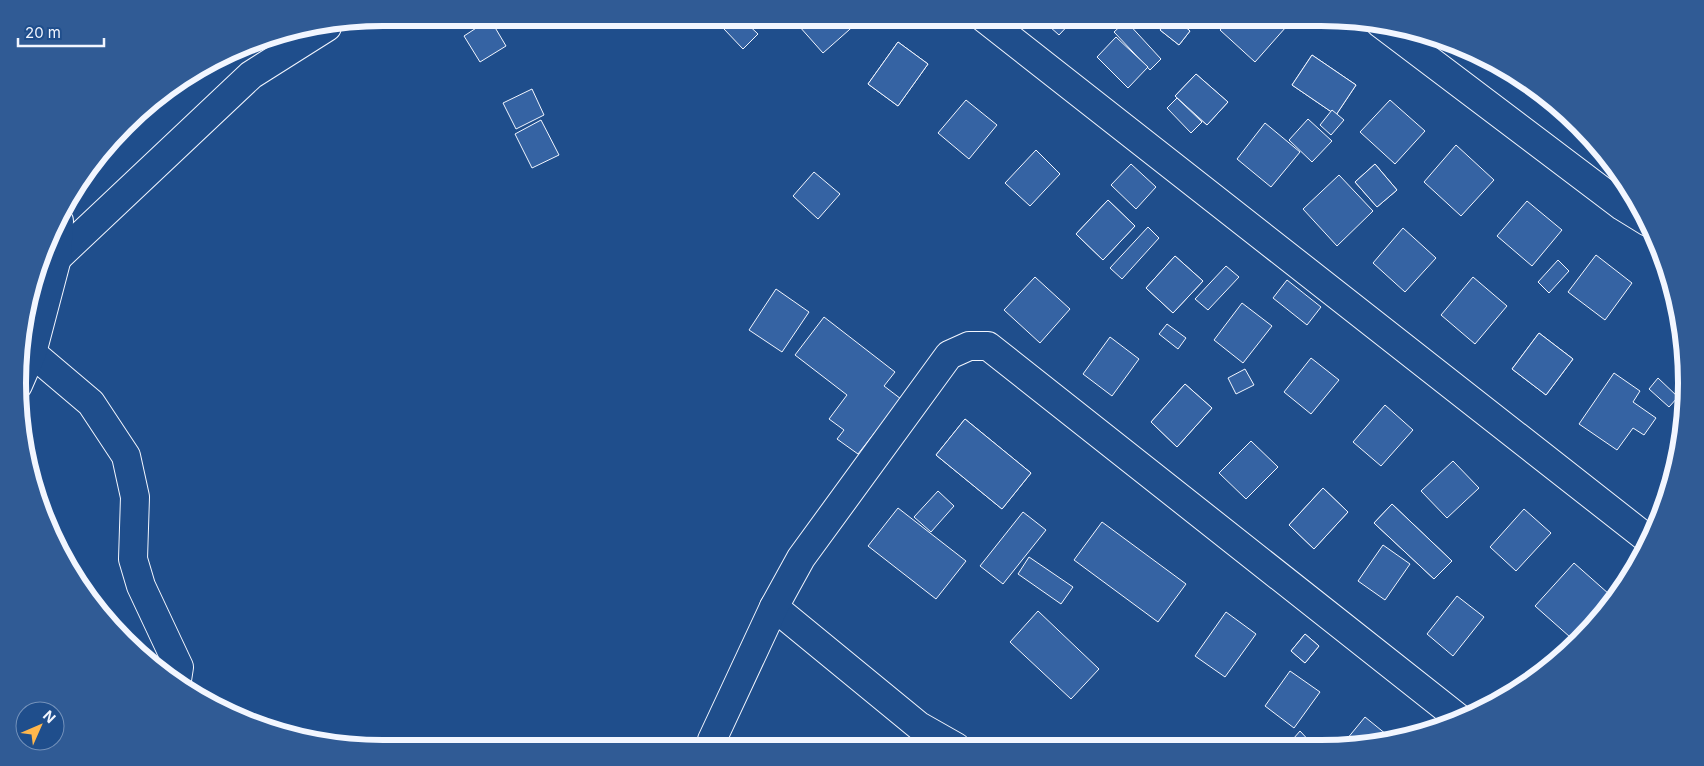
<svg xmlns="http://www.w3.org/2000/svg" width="1704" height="766" viewBox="0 0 1704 766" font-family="Inter,sans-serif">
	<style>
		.building { fill: #3563a3; stroke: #f2f6ff }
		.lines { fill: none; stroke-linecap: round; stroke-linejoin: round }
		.minor-casing { stroke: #f2f6ff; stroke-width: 30 }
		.minor { stroke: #1f4e8c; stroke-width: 28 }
		.rim { fill: none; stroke: #f2f6ff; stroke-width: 6 }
	</style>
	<rect width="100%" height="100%" fill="#1f4e8c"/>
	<g class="building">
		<polygon points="736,18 741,18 758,34 743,49 724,29"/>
		<polygon points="808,18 854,18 858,22 823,53 799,26"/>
		<polygon points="1040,18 1075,18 1059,35"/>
		<polygon points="1170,18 1175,18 1190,31 1179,45 1160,30"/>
		<polygon points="1170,18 1175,18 1190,31 1179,45 1160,30"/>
		<polygon points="1231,18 1275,18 1286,27 1255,62 1220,30"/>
		<polygon points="490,19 506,46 480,62 464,36"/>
		<polygon points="1126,21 1161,59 1150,70 1114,32"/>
		<polygon points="1116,37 1148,67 1128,88 1097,57"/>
		<polygon points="898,42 928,64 898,106 868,84"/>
		<polygon points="898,42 928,64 898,106 868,84"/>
		<polygon points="1312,55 1356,85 1336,115 1292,85"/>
		<polygon points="1312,55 1356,85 1336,115 1292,85"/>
		<polygon points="1196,74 1228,102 1207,125 1175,96"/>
		<polygon points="1196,74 1228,102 1207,125 1175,96"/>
		<polygon points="532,89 544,115 516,129 503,103"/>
		<polygon points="1177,98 1202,122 1191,133 1167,108"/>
		<polygon points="966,100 997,125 969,159 938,133"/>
		<polygon points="1390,100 1425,131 1395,164 1360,132"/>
		<polygon points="1332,110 1344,120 1331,135 1320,125"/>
		<polygon points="1308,119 1332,141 1312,162 1289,140"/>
		<polygon points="541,120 559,155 532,168 515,134"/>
		<polygon points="1265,123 1300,152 1271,187 1237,159"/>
		<polygon points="1456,145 1494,180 1461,216 1424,182"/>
		<polygon points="1036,150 1060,174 1030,206 1005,183"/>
		<polygon points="1131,164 1156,187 1136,209 1111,185"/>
		<polygon points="1375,164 1397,190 1377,207 1355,182"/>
		<polygon points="1375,164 1397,190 1377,207 1355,182"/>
		<polygon points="814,172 840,194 818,219 793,196"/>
		<polygon points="1339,175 1373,211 1337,246 1303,209"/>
		<polygon points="1108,200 1135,226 1103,260 1076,234"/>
		<polygon points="1108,200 1135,226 1103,260 1076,234"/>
		<polygon points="1527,201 1562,230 1532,266 1497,236"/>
		<polygon points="1148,227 1159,238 1122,279 1110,268"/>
		<polygon points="1403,228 1436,258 1405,292 1373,263"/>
		<polygon points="1596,255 1632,283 1605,320 1568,292"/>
		<polygon points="1175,256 1203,281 1173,313 1146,288"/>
		<polygon points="1175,256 1203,281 1173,313 1146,288"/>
		<polygon points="1558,260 1569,271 1549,293 1538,282"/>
		<polygon points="1226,266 1239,277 1208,310 1195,299"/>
		<polygon points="1035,277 1070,309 1040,343 1004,310"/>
		<polygon points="1473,277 1507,306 1475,344 1441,315"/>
		<polygon points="1287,280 1321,307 1307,325 1273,298"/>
		<polygon points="776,289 809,312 782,352 749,330"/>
		<polygon points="1242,303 1272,326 1243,363 1214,340"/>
		<polygon points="824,317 895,372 884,386 901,399 858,454 837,439 844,430 829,419 847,395 795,355"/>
		<polygon points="1167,324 1186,338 1178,349 1159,334"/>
		<polygon points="1539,333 1573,359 1546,395 1512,369"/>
		<polygon points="1539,333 1573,359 1546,395 1512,369"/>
		<polygon points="1110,337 1139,359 1112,396 1083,374"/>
		<polygon points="1311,358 1339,380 1311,414 1284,392"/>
		<polygon points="1245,369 1254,385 1236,394 1228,378"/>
		<polygon points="1614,373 1640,391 1633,402 1656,418 1644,435 1633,428 1617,450 1579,424"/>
		<polygon points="1658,378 1678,397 1669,407 1649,389"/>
		<polygon points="1185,384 1212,408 1177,447 1151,422"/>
		<polygon points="1185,384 1212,408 1177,447 1151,422"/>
		<polygon points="1385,405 1413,430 1381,466 1353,442"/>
		<polygon points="965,419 1031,473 1002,509 936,455"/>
		<polygon points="965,419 1031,473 1002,509 936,455"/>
		<polygon points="1251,441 1278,467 1246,499 1219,473"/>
		<polygon points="1453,461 1479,488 1447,518 1421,491"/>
		<polygon points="1323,488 1348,512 1314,549 1289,525"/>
		<polygon points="1323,488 1348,512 1314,549 1289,525"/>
		<polygon points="938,491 954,506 931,532 914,517"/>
		<polygon points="1392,504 1452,561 1434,579 1374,523"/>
		<polygon points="1392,504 1452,561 1434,579 1374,523"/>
		<polygon points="898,508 966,561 936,599 868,546"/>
		<polygon points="1524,509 1551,533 1516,571 1490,547"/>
		<polygon points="1023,512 1046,530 1003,584 980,566"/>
		<polygon points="1102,522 1186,584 1158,622 1074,560"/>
		<polygon points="1383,545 1410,564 1385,600 1358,581"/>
		<polygon points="1029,557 1073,587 1061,604 1018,574"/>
		<polygon points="1574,563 1609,594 1570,637 1535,606"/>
		<polygon points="1457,596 1484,617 1453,656 1427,634"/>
		<polygon points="1038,611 1099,669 1071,699 1010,642"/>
		<polygon points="1226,612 1256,634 1225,677 1195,656"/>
		<polygon points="1305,634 1319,646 1305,663 1291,651"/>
		<polygon points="1305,634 1319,646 1305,663 1291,651"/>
		<polygon points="1290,671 1320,692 1294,728 1265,706"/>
		<polygon points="1365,717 1392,739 1369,745 1342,745"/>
		<polygon points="1300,731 1314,746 1287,746"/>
	</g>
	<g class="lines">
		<defs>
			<g id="minor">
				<polyline points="984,18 1649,540"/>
				<polyline points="1380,23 1622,206 1648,222"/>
				<polyline points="57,258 251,75 327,27"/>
				<polyline points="32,353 91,403 126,456 135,497 133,559 141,586 179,667 177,680"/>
				<polyline points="18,385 32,353 57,258 59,221"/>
				<polyline points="774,607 919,726 956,747"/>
				<polyline points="711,747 712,740 774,607 801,558 949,355 969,346 988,346 1461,720"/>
			</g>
		</defs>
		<use href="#minor" class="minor-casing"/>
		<use href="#minor" class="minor"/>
	</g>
	<path d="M0 0H1704V766H0ZM383 26H1321A357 357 0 0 1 1678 383V383A357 357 0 0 1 1321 740H383A357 357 0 0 1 26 383V383A357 357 0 0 1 383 26Z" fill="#305b95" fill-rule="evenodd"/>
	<path class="rim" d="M383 26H1321A357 357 0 0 1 1678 383V383A357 357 0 0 1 1321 740H383A357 357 0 0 1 26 383V383A357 357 0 0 1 383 26Z"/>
	<g transform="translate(40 726) rotate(45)"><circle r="24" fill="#1f4e8c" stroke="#7391ba"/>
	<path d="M0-4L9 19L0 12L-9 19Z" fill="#ffb74d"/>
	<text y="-8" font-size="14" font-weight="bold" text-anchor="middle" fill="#f2f6ff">N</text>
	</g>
	<path d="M18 38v8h86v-8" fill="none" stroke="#f2f6ff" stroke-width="2.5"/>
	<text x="25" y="38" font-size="15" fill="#f2f6ff" stroke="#1f4e8c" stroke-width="4" paint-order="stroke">20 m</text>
</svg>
